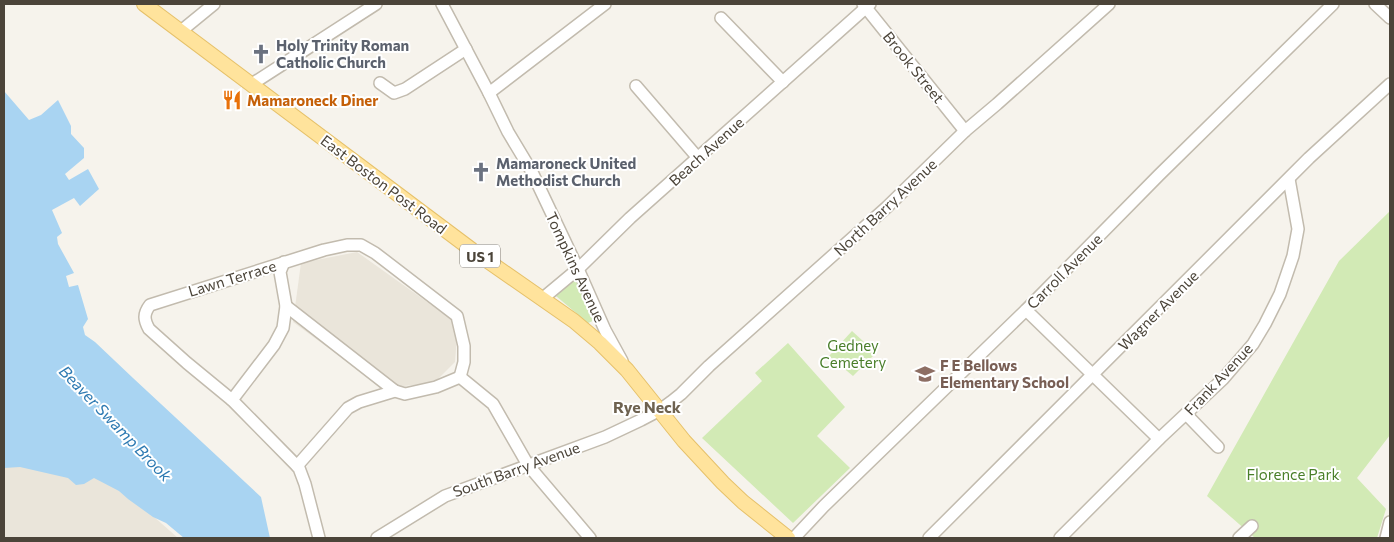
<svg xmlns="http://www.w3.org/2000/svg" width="1394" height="542" viewBox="0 0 1394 542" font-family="Commissioner,sans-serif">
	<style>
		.residential { fill: #eae5da }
		.green { fill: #d2eab5 }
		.water { fill: #a9d4f2 }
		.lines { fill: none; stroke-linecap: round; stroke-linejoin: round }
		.minor-casing { stroke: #c2bbae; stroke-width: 14 }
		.major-casing { stroke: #e6c16a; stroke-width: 16 }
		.minor { stroke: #fff; stroke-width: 11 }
		.major { stroke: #ffe39c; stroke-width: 14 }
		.labels { text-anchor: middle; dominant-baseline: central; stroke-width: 4; stroke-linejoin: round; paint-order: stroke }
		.shield { fill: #fff; stroke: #817c74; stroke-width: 1 }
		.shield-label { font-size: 14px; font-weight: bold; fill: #4b4439 }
		.worship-label { font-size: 15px; font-weight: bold; fill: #5b616d; stroke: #fff; text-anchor: start }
		.street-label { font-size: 15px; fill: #4b4439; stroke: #fff }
		.food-label { font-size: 15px; font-weight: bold; fill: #c56008; stroke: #fff; text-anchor: start }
		.park-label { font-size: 15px; fill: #4a7f2a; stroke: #fff }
		.education-label { font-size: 15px; font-weight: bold; fill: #785e54; stroke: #fff; text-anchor: start }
		.neighbourhood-label { font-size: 16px; font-weight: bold; fill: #6e6250; stroke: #fff }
		.water-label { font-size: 16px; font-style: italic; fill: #2e7ab2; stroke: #fff }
	</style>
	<rect width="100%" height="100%" fill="#f6f3ec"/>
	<g class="residential">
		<polygon points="357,252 451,319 457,337 455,362 434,383 383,388 293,322 301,263"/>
		<polygon points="4,431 79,451 178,538 4,538"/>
	</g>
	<g class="green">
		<polygon points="1390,211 1390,435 1357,478 1386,509 1377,538 1255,538 1207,496 1339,261"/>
		<polygon points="575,279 595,320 588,323 556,296"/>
		<polygon points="852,331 876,353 853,376 829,356"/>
		<polygon points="788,343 845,407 817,436 850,468 793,523 702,438 762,381 755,373"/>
	</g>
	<polygon class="water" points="4,91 29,120 41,115 58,100 71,126 71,134 84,148 84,158 65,174 69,180 88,169 99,189 80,206 74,198 52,210 62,233 57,237 58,244 74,273 66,276 69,287 78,285 88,319 83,327 85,335 95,342 133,378 261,497 270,538 184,538 166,523 153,517 128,499 119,491 94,478 84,484 76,485 68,478 33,470 20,467 4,468"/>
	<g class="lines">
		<defs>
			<g id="minor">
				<polyline points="442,4 489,93 508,132 532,172 578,269 605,330 622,361"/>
				<polyline points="863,4 965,131"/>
				<polyline points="1375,4 1390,18"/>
				<polyline points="721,18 783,82"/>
				<polyline points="181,31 214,4"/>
				<polyline points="380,83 394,93 405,89 466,49"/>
				<polyline points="252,84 376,4"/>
				<polyline points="636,86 698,158"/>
				<polyline points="489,93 605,4"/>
				<polyline points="542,299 578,269 630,218 870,4"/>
				<polyline points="286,306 395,391"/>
				<polyline points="1026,310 1159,439"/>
				<polyline points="460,377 493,404 528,465 590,538"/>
				<polyline points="232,400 274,345 283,328 286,306 280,272 284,262"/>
				<polyline points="1186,414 1218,447"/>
				<polyline points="297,466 348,408 359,402 395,391 405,394 436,387 460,377"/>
				<path d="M319,538L305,484L299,468L232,400L187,363L149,329C144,320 143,314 150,305L324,250L347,245H361L375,253L457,316L464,346V362L460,377"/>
				<polyline points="377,538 445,496 605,437 641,420 660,410 671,402 681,394 709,366 887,207 965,131 997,104 1109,4"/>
				<polyline points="794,538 824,506 1026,310 1159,175 1333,4"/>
				<polyline points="929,538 1309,158 1390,84"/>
				<polyline points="1060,538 1159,439 1223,379 1253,344 1265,324 1280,294 1293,256 1298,229 1289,179"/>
				<polyline points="1239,538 1252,526"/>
				<polyline points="1386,538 1390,522"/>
			</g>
			<polyline id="major" points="144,4 472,250 574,321 600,343 627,370 684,441 723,483 743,502 788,538"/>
		</defs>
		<use href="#minor" class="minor-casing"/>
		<use href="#major" class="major-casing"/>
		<use href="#minor" class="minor"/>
		<use href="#major" class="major"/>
	</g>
	<defs>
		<symbol id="church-bare" viewBox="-9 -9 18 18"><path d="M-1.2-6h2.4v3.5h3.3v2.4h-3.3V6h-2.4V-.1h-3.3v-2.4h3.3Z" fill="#6b7280" stroke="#fff" stroke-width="2.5" paint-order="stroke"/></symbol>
		<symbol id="restaurant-bare" viewBox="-9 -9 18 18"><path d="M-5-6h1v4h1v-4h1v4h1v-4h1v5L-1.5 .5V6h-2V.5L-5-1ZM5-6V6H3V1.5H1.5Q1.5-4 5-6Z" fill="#e8710a" stroke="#fff" stroke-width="2.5" paint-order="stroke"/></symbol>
		<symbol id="school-bare" viewBox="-9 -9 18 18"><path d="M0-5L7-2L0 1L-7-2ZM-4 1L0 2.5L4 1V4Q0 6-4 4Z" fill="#8d6e63" stroke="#fff" stroke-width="2.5" paint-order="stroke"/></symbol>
	</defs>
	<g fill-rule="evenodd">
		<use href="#church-bare" x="247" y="40" width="28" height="28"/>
		<use href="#restaurant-bare" x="218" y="86" width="28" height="28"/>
		<use href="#church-bare" x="467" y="158" width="28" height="28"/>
		<use href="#school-bare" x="911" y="360" width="28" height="28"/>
	</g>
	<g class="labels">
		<rect class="shield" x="460" y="244.5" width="40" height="23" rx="4"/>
		<g class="shield-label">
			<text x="480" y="256">US 1</text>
		</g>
		<g class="worship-label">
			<text x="276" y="45">Holy Trinity Roman<tspan x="276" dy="17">Catholic Church</tspan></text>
			<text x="496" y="163">Mamaroneck United<tspan x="496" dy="17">Methodist Church</tspan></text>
		</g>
		<g class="street-label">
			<text transform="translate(914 67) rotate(51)">Brook Street</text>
			<text transform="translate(706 151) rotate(-42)">Beach Avenue</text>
			<text transform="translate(384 184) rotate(37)">East Boston Post Road</text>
			<text transform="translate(885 207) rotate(-43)">North Barry Avenue</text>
			<text transform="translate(576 267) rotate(65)">Tompkins Avenue</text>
			<text transform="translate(1064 271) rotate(-45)">Carroll Avenue</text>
			<text transform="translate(232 278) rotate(-17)">Lawn Terrace</text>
			<text transform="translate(1158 310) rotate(-45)">Wagner Avenue</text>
			<text transform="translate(1218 379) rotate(-47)">Frank Avenue</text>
			<text transform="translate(516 469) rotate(-20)">South Barry Avenue</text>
		</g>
		<g class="food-label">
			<text x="247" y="100">Mamaroneck Diner</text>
		</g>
		<g class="park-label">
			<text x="853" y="345">Gedney<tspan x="853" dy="17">Cemetery</tspan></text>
			<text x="1293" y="474">Florence Park</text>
		</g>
		<g class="education-label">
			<text x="940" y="365">F E Bellows<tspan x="940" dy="17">Elementary School</tspan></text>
		</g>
		<g class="neighbourhood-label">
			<text x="647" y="406">Rye Neck</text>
		</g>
		<g class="water-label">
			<text transform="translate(116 423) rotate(46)">Beaver Swamp Brook</text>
		</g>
	</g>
	<rect width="1394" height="542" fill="none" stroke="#4b4439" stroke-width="10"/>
</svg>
